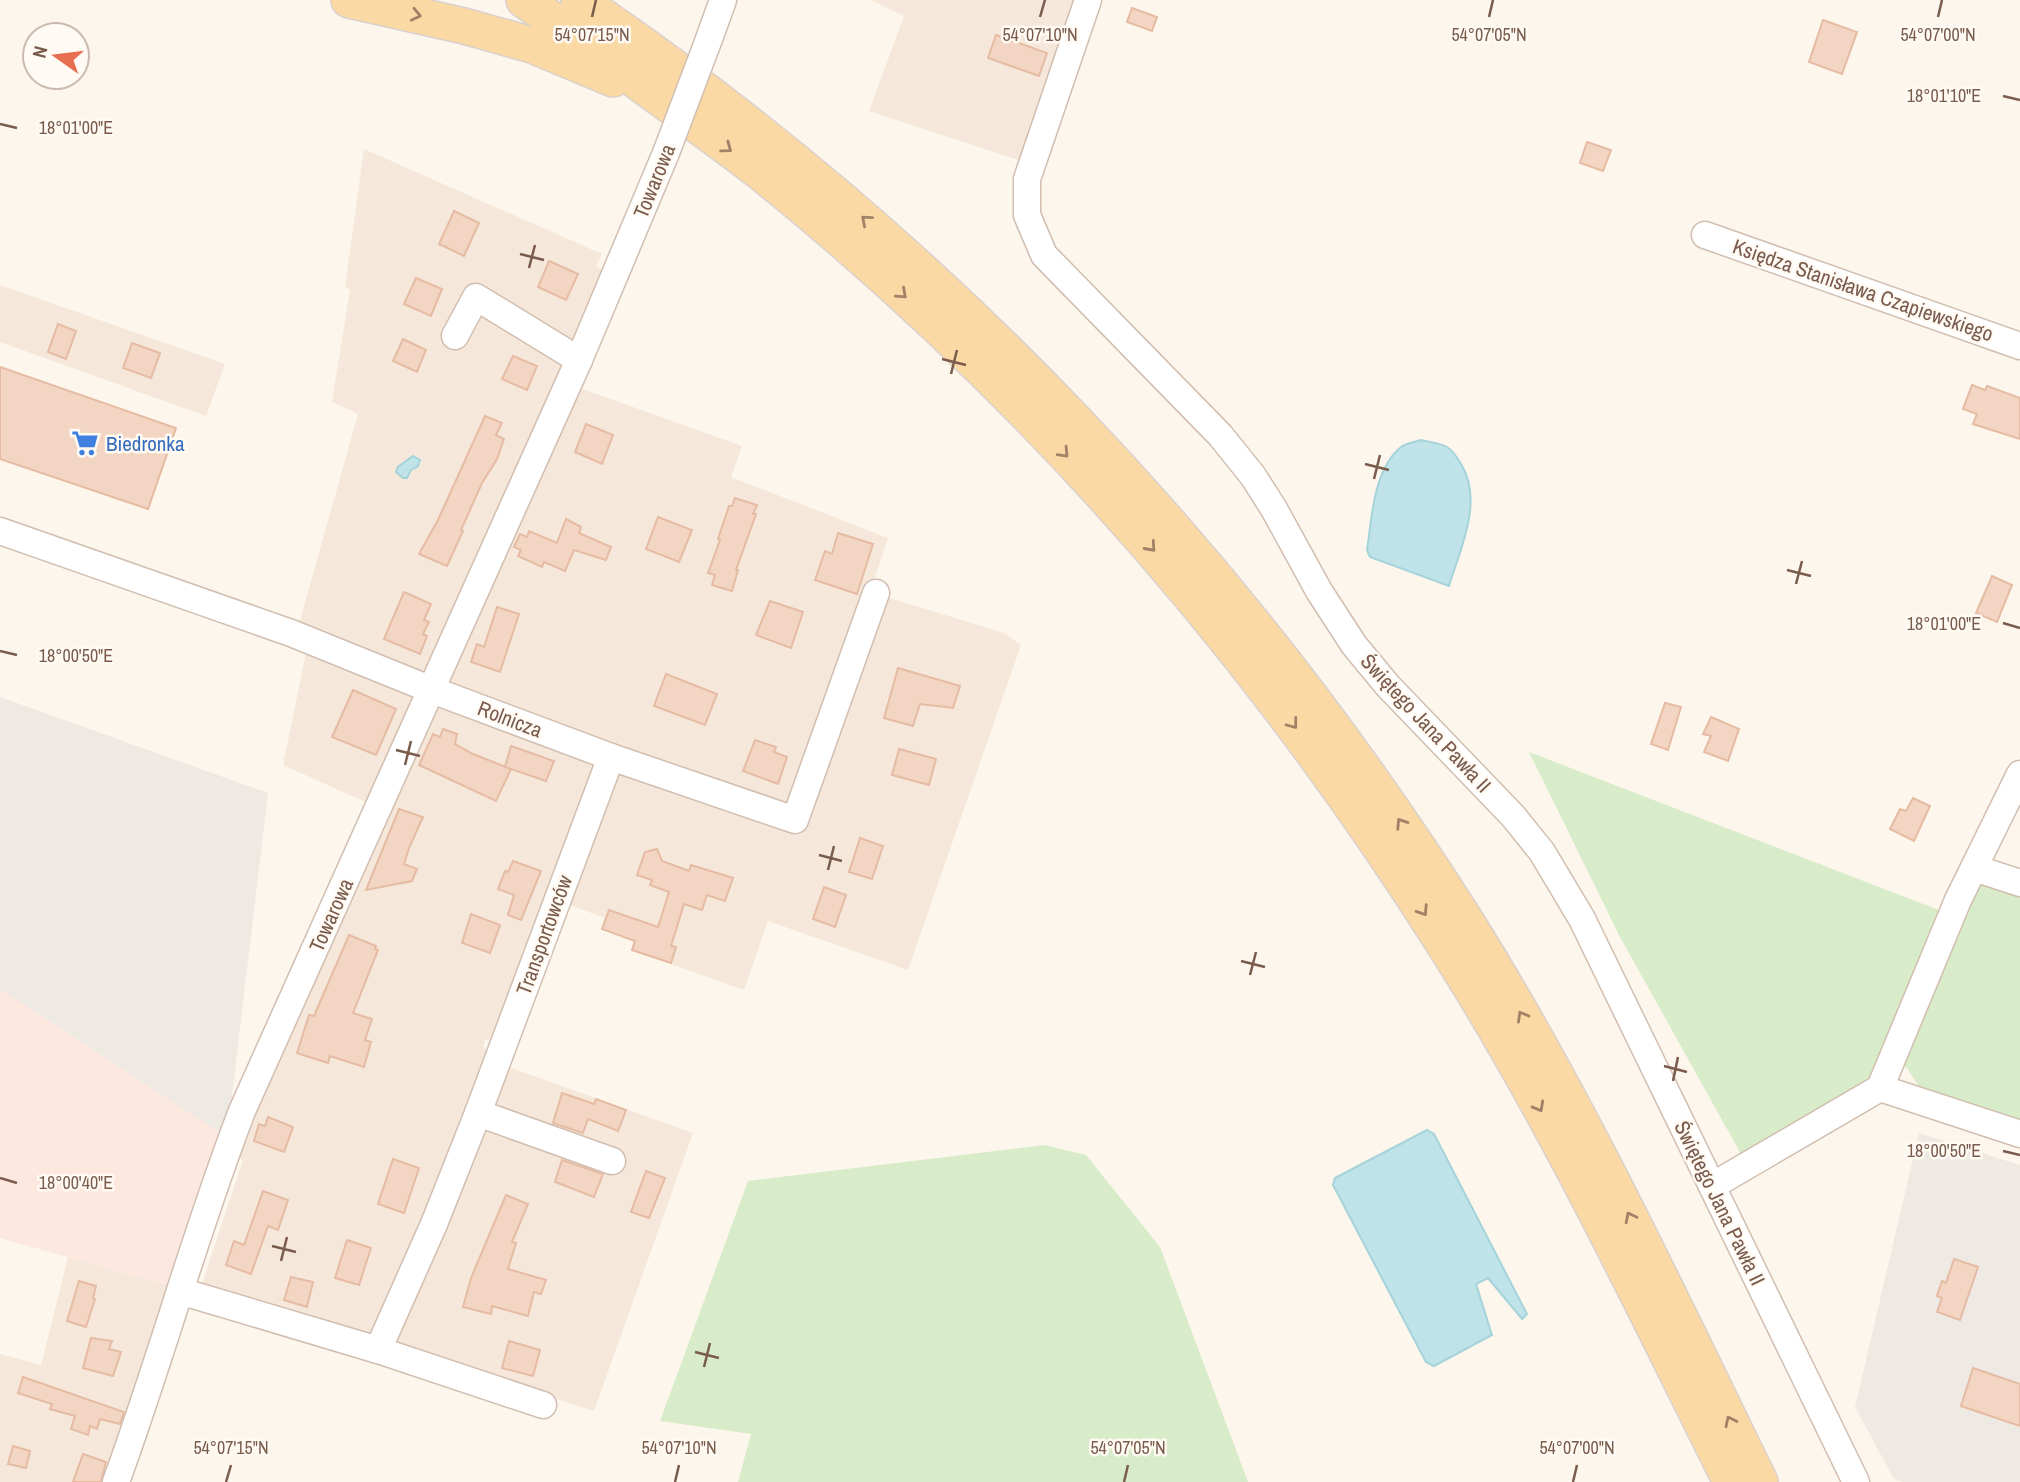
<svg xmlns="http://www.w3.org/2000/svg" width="2020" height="1482" viewBox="0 0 2020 1482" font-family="'Archivo Narrow',sans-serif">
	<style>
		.residential { fill: #f5e8da }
		.commercial { fill: #fde8e0 }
		.industrial { fill: #efe9e4 }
		.green { fill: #d8ecc9 }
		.water { fill: #bfe3e8; stroke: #a5d3da; stroke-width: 2 }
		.building { fill: #f3d5c3; stroke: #e6bba3; stroke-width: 2 }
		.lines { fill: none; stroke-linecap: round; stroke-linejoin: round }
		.minor-casing { stroke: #d1beb0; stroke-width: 29 }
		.major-casing { stroke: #dad1cd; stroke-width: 38 }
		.minor { stroke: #fff; stroke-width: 26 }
		.major { stroke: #fbd9a5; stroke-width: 35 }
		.minor-bridge-casing { stroke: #d1beb0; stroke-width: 29; stroke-linecap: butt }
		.minor-bridge { stroke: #fff; stroke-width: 26 }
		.oneway { stroke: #a18267 }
		.ticks { fill: none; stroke: #7a5c4d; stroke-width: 2.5 }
		.labels { text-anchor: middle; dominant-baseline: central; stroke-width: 5; stroke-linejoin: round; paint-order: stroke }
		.street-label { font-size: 21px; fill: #7a5c4d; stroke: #fffaf3 }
		.shop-label { font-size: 21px; fill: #366cbe; stroke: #fffaf3; text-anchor: start }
		.ticks-label { font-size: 18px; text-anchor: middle; fill: #7a5c4d; stroke: #fffaf3; stroke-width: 5; stroke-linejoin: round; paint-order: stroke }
	</style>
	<rect width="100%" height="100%" fill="#fdf6ec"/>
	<g class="residential">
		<polygon points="871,0 1080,0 1024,162 869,111 904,16"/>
		<polygon points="364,149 602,254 596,266 603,270 562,362 567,366 370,804 283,765 311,629 299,624 358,414 332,402 350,290 345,287"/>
		<polygon points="0,285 225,364 206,416 0,342"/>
		<polygon points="577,387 742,446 731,477 888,538 870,592 1004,633 1021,645 908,970 768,921 744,990 631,950 634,942 602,929 605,918 567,904 495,1041 486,1039 483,1046 491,1056 489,1060 693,1133 594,1411 398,1349 200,1290 243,1160 234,1155"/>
		<polygon points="68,1257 170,1286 136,1393 103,1482 0,1482 0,1354 41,1365"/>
	</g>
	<polygon class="commercial" points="0,989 222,1134 170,1286 0,1238"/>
	<g class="industrial">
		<polygon points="0,697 268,793 231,1104 222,1134 0,989"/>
		<polygon points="1919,1133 2020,1165 2020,1482 1904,1482 1894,1479 1855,1407"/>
	</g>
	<g class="green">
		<polygon points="1529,752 1962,919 1982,877 2020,889 2020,1120 1919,1087 1907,1068 1882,1059 1872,1079 1741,1154 1620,937"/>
		<polygon points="1044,1145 1086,1155 1160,1247 1248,1482 738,1482 751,1434 660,1421 748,1181"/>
	</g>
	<g class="water">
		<path d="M1421,440C1429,442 1440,443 1447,447C1454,451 1457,458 1461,464C1484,501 1460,549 1449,586L1370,557L1367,550C1372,518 1373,470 1401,447C1406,443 1415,442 1421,440Z"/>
		<polygon points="413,456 420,460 418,466 411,470 407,478 403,478 396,472 398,467"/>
		<polygon points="1427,1130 1434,1134 1527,1314 1522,1319 1488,1278 1476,1284 1492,1335 1434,1366 1426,1362 1333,1185 1335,1178"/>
	</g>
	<g class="building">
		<polygon points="1132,8 1157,17 1152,31 1127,22"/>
		<polygon points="1823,20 1857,32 1842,74 1809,62"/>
		<polygon points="996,35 1047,53 1039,76 988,58"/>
		<polygon points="1587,142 1611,150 1603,171 1580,163"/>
		<polygon points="454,211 479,223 464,256 439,244"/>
		<polygon points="549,261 578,274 566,300 538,287"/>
		<polygon points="416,278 442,289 431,316 404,304"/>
		<polygon points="58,324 76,331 66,359 48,352"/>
		<polygon points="403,339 426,350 417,372 393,361"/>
		<polygon points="132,343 160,353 151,378 123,368"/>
		<polygon points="513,356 537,366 527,390 502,379"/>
		<polygon points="0,367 176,428 148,509 0,459"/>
		<polygon points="1972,385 1985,390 1987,386 2020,398 2020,439 1973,424 1977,414 1963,409"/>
		<polygon points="485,416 502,423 496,435 504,439 497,459 482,483 461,530 463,531 447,566 419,554 438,520"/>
		<polygon points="586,424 613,435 602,464 575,452"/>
		<polygon points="735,498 757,505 753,514 756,514 736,570 738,570 732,591 712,585 715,575 708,573 720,540 718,539 729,506 732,506"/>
		<polygon points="658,517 692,530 679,562 646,549"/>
		<polygon points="566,519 581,527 579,533 611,547 606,560 574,550 565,571 544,562 542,567 518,556 521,550 514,547 520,534 527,537 529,531 557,543"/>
		<polygon points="838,533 873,544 857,594 815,580 825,551 832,554"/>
		<polygon points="1992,576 2012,585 1997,622 1976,613"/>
		<polygon points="404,592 431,604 424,620 429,622 423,634 427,636 420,654 384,639"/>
		<polygon points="770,601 803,612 791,648 756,635"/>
		<polygon points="497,607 519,614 500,672 471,662 477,644 484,647"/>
		<polygon points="898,668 960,686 953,708 920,704 913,726 884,718"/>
		<polygon points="666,674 717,694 705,725 654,706"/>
		<polygon points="353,690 396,709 376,755 332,737"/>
		<polygon points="1665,703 1681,707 1668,750 1651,744"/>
		<polygon points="1711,717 1739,729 1728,761 1704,752 1711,736 1703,734"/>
		<polygon points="443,729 457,734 455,744 473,754 511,769 496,801 419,765 433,734 440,737"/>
		<polygon points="755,740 776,747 774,752 787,757 778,784 743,771"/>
		<polygon points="511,746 554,761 546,781 505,767"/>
		<polygon points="899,749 936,759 929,785 892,775"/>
		<polygon points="1913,798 1930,806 1914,841 1890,829 1900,809 1906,811"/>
		<polygon points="399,809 423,817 409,848 404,864 417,869 412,881 366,890"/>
		<polygon points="860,838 883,846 872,879 849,872"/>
		<polygon points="657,849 662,861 689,871 691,865 733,878 725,901 707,895 702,910 684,904 671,946 676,947 671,963 632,950 635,941 602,929 609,910 658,927 669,892 650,885 652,880 637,875 645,852"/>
		<polygon points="513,861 541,871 521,920 508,915 514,895 498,889 505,871 508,872"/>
		<polygon points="824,887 846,895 835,927 813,919"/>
		<polygon points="471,914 500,925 490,953 462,943"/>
		<polygon points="349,935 376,946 375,949 378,950 353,1013 372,1019 365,1040 371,1042 364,1067 330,1056 328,1063 297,1053 309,1015 314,1016"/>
		<polygon points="562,1093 594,1104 596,1099 626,1110 618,1131 588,1119 583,1133 553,1123"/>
		<polygon points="268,1117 293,1127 284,1152 254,1141 259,1124 265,1126"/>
		<polygon points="393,1159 419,1168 404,1213 378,1204"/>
		<polygon points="562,1160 603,1174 594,1197 555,1182"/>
		<polygon points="646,1171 665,1178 649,1218 631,1212"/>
		<polygon points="263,1191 288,1200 278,1230 268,1226 251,1274 226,1265 234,1241 244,1245"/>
		<polygon points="506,1195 528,1204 512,1242 516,1243 508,1269 546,1280 541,1294 534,1292 528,1316 492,1306 491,1314 463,1307 471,1278"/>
		<polygon points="347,1240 371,1248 359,1285 335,1278"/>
		<polygon points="1954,1259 1978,1267 1960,1320 1937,1312 1942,1298 1937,1296 1942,1281 1946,1283"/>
		<polygon points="291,1277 313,1282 307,1307 284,1300"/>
		<polygon points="79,1281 96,1286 93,1298 95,1299 86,1327 67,1321"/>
		<polygon points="91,1338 112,1341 109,1349 121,1352 113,1376 83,1368"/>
		<polygon points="509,1341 540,1350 533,1376 502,1368"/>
		<polygon points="1973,1368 2020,1384 2020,1426 1961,1406"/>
		<polygon points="23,1377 124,1412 120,1424 100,1419 97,1429 90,1426 88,1435 71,1429 75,1416 50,1409 52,1404 18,1393"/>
		<polygon points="13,1446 30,1451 26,1468 8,1464"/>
		<polygon points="83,1454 106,1462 101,1482 73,1482"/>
	</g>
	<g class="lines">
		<defs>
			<g id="minor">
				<polyline points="1088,0 1027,179 1027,215 1044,255 1220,435 1253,476 1274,509 1319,591 1354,645 1388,686 1513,816 1542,852 1582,919 1856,1482"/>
				<polyline points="709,39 723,0"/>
				<polyline points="1705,235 2020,346"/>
				<polyline points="455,336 476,297 579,360"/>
				<polyline points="0,531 291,633 432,690 611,757 795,820 876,593"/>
				<polyline points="1974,868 2020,883"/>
				<polyline points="1880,1088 1958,900 2020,774"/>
				<polyline points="1880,1088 2020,1134"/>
				<polyline points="478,1113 612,1161"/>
				<polyline points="1712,1186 1880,1088"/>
				<polyline points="180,1291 378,1350 543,1405"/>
				<polyline points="378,1350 434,1224 478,1113 611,757"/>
				<path d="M116,1482C161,1359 195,1233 242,1111L579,360L666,153"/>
			</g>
			<g id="major">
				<polyline points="349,0 464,26 532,45 613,79"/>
				<path d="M524,0C567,29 608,60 650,91C687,118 724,144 760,172C1030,389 1256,648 1442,941C1552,1113 1640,1299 1731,1482"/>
				<path d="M579,0C936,242 1239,561 1469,926C1580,1104 1668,1294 1760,1482"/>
			</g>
		</defs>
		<use href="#minor" class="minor-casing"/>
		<use href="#major" class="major-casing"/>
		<use href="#minor" class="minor"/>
		<use href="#major" class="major"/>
		<defs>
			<polyline id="minor-bridge" points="666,153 709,39"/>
		</defs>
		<use href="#minor-bridge" class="minor-bridge-casing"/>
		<use href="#minor-bridge" class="minor-bridge"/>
	</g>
	<defs><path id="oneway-chevron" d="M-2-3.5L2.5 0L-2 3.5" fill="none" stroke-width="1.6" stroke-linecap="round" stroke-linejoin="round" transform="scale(1.75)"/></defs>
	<g class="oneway">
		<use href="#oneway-chevron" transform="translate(416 15) rotate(13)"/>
		<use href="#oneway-chevron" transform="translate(727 148) rotate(36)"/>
		<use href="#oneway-chevron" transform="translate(866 220) rotate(-139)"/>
		<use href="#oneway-chevron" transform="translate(902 294) rotate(42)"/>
		<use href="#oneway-chevron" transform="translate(1064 453) rotate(47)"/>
		<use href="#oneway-chevron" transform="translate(1151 547) rotate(48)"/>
		<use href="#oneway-chevron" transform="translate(1293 724) rotate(53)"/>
		<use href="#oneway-chevron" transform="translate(1401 823) rotate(-123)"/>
		<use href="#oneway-chevron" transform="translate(1423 911) rotate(57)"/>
		<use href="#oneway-chevron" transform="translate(1522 1016) rotate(-120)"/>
		<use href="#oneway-chevron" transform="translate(1539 1107) rotate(61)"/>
		<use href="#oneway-chevron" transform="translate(1630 1217) rotate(-117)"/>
		<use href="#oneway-chevron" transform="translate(1730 1421) rotate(-116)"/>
	</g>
	<path class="ticks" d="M592,17L596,0M1040,17L1045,0M1489,17L1493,0M1938,17L1942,0M2003,96L2020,100M0,124L17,128M520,254L544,260M529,268L535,245M942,359L966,365M951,374L957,350M1365,464L1389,470M1374,479L1380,455M1787,570L1811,576M1796,584L1802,561M2003,623L2020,628M0,651L17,655M396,750L420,756M405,765L411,741M819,855L842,861M828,870L834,846M1241,961L1265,967M1250,975L1256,952M1664,1066L1687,1072M1673,1081L1678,1057M2003,1151L2020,1155M0,1178L17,1183M272,1246L296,1252M281,1261L287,1237M695,1352L719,1358M704,1367L710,1343M226,1482L231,1465M675,1482L679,1465M1124,1482L1128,1465M1573,1482L1577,1465"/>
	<defs>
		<symbol id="supermarket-bare" viewBox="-9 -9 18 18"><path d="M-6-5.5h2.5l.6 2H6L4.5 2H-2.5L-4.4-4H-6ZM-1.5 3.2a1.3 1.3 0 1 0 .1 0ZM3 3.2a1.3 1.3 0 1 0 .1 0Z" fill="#3f7fe0" stroke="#fffaf3" stroke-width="2.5" paint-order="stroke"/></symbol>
	</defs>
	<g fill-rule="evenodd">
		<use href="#supermarket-bare" x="66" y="424" width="38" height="38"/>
	</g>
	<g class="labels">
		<g class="street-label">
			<text transform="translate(654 181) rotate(-68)">Towarowa</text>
			<text transform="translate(1863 290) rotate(19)">Księdza Stanisława Czapiewskiego</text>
			<text transform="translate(510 719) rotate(21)">Rolnicza</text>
			<text transform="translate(1426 723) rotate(47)">Świętego Jana Pawła II</text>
			<text transform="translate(331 915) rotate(-66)">Towarowa</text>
			<text transform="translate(544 935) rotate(-70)">Transportowców</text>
			<text transform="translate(1720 1203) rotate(64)">Świętego Jana Pawła II</text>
		</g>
		<g class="shop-label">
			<text x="106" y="443">Biedronka</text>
		</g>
	</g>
	<g class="ticks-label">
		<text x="592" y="41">54°07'15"N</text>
		<text x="1040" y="41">54°07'10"N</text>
		<text x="1489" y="41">54°07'05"N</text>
		<text x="1938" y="41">54°07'00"N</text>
		<text x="1944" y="102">18°01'10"E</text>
		<text x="76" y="134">18°01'00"E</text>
		<text x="1944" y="630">18°01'00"E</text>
		<text x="76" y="662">18°00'50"E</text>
		<text x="1944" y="1157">18°00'50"E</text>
		<text x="76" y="1189">18°00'40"E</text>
		<text x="231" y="1454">54°07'15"N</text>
		<text x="679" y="1454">54°07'10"N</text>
		<text x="1128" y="1454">54°07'05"N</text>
		<text x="1577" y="1454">54°07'00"N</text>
	</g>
	<g transform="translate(56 56) rotate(284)"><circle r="33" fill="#fffaf3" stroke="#cabbb1" stroke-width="2"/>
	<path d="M0-5L12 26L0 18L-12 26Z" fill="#e76f51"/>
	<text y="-10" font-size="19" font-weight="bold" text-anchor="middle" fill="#7a5c4d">N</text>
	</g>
</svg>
